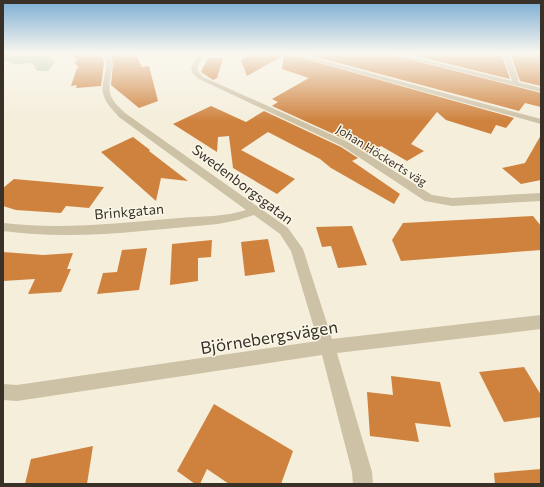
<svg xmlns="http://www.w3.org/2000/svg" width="544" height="487" viewBox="0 0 544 487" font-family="Commissioner,sans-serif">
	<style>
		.green { fill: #acc49a }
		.building { fill: #cf823e }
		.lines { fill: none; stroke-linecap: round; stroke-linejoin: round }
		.minor { fill: #cdc1a6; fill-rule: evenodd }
		.labels { text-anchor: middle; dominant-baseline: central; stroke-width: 3; stroke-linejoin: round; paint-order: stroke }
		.far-street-label { font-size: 12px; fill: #393128; stroke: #fbf7e8 }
		.street-label { font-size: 14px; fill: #393128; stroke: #fbf7e8 }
		.near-street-label { font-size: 17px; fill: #393128; stroke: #fbf7e8 }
	</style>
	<rect width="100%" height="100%" fill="#f4eedb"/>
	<polygon class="green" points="3,53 48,53 55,62 48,71 37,71 33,63 15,64 3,60"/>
	<g class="building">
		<polygon points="70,53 101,53 104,63 101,86 76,88 77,85 71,86 77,68 79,68 74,62 78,61"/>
		<polygon points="110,53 135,53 142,67 149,66 158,101 139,108 111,85 113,64"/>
		<polygon points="253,53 284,53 514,118 506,128 496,125 491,134 446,120 437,112 411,144 424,151 407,161 381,146 368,153 349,141 272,106 278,102 272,99 309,78 282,69 284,55 247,76 241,60"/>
		<polygon points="301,53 385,53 541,93 541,107 525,103 519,111"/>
		<polygon points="404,53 501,53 510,79"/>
		<polygon points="510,53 541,53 541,86 520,81"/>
		<polygon points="208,58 223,58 217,78 213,80 201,72"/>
		<polygon points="211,106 246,122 264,111 341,147 358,158 352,161 400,194 394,204 331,168 320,159 268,132 241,150 295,179 277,194 233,168 229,136 218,137 217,152 173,124"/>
		<polygon points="541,135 541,180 521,184 502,168 525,163"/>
		<polygon points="133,137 150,150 149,151 188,181 161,178 156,201 101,152"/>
		<polygon points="14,179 104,187 89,208 66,206 61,213 16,210 3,206 3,188"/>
		<polygon points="533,216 541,226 541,250 401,261 392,240 403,223"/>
		<polygon points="352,226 367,265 338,268 331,246 322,247 316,227"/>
		<polygon points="268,239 275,272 245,276 241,242"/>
		<polygon points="212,240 211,257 198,258 198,281 170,285 172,244"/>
		<polygon points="147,248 139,290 97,294 103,273 117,272 122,250"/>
		<polygon points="3,252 43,255 73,253 67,269 71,269 61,292 28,294 35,279 3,281"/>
		<polygon points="524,367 541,395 541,417 504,422 479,372"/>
		<polygon points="391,376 440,382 451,427 415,423 419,442 370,436 367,392 393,395"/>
		<polygon points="214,404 293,451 281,484 229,484 207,469 200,484 195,484 177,471"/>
		<polygon points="93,446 87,484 25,484 31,459"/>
		<polygon points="541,469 541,484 495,484 494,473"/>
	</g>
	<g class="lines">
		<g class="minor">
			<path d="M102,53H108C118,67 105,81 111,96C114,103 120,108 125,113L288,228L303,249L332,339L541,315V329L337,353L372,472L373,484H353L352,472L322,355L17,401L3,400V384L17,385L318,341L291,251L280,234L254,215L238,220L218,224C147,230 75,241 3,231V223C63,230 120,223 180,218C202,216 225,217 246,210L119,117C113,110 105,103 103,93C100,79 112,67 102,53Z"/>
			<polygon points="198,53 204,53 197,68 199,73 203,77 348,142 432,195 452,198 541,193 541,201 452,206 425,201 342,146 199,79 193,74 191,68"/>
			<polygon points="285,53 295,53 541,119 541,124"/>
			<polygon points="386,53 397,53 512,81 502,53 508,53 518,78 518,82 541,88 541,92"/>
		</g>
	</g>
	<linearGradient id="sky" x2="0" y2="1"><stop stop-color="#7badd3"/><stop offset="0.44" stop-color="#faf7ef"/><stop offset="1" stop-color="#faf7ef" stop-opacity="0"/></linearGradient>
	<rect width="544" height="121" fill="url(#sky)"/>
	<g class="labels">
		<g class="far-street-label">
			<text transform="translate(382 155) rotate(32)">Johan Höckerts väg</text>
		</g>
		<g class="street-label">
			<text transform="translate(243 184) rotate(37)">Swedenborgsgatan</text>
			<text transform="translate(129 211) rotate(-5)">Brinkgatan</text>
		</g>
		<g class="near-street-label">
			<text transform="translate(269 337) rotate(-9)">Björnebergsvägen</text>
		</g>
	</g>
	<rect width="544" height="487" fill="none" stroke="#393128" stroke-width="8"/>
</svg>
